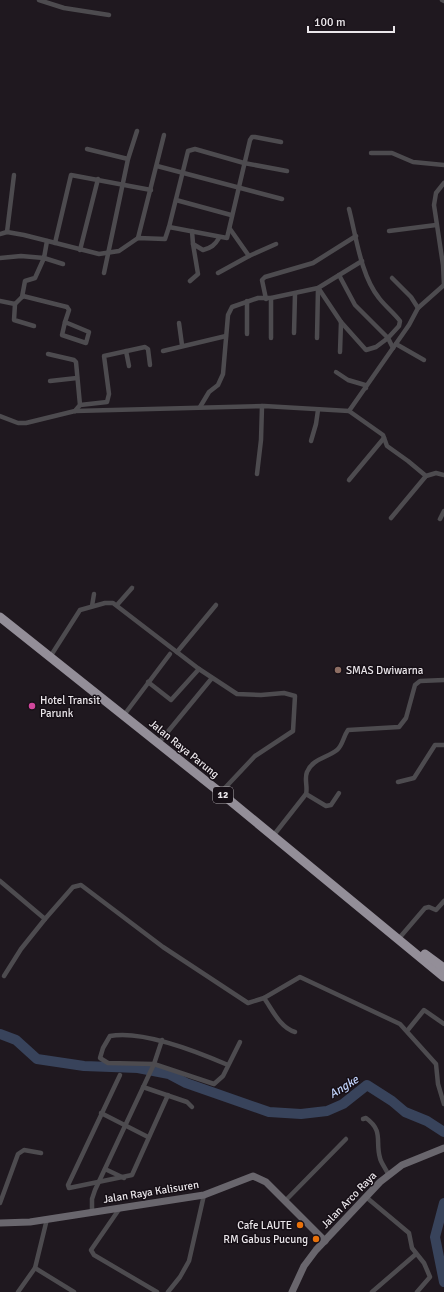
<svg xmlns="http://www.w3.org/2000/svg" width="444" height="1292" viewBox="0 0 444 1292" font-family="Signika,sans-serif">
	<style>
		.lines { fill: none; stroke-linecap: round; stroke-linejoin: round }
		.river { stroke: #38435b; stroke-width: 10 }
		.street { stroke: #4d4b4f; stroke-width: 4.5 }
		.secondary { stroke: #69666d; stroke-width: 7 }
		.highway { stroke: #938e98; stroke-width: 9 }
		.education-dot { fill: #8d6e63; stroke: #160f16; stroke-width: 1.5 }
		.hotel-dot { fill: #d1479c; stroke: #160f16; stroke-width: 1.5 }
		.food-dot { fill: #e8710a; stroke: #160f16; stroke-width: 1.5 }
		.labels { text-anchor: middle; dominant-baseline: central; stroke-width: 3; stroke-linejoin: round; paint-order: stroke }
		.shield { fill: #160f16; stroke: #aaa6aa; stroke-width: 1 }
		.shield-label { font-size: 10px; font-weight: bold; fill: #eae6ea }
		.poi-label { font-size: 11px; fill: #eae6ea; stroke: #160f16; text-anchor: start }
		.street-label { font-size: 11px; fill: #eae6ea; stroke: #160f16 }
		.water-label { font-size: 12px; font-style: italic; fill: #c1d3fb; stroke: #160f16 }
	</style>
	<rect width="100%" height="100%" fill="#1f181f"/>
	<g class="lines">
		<g class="river">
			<polyline points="0,1034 16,1040 37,1059 84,1066 138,1068 169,1074 186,1083 269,1112 301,1114 327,1111 343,1104 367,1085 392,1101 405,1112 427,1121 444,1132"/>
			<polyline points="444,1203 435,1237 444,1282"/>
		</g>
		<g class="street">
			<polyline points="39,0 64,8 109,15"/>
			<polyline points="442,0 444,1"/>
			<polyline points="87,149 128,159"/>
			<polyline points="371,153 392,153 413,162 444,165"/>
			<polyline points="157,166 282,199"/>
			<polyline points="176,200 231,215"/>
			<path d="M349,209C356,236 361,276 379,298C385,306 394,313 400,321L399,326L388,338L393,348"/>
			<polyline points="169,227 188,151 195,149 244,163 287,171"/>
			<polyline points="230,229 249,256"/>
			<path d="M192,231L193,244L203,250C211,248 215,245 219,238"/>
			<polyline points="389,231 436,225"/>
			<polyline points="7,232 14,175"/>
			<polyline points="0,234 7,232 24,235 99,254 119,251 138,238 165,239 169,227 227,238 250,140 252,137 255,137 281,142"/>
			<polyline points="138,238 164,135"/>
			<polyline points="55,243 71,175 151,190"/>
			<polyline points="80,250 98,179"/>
			<polyline points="0,258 21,256 44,258 47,241"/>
			<polyline points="104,273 128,159 137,131"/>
			<polyline points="218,273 249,256 276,244"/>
			<polyline points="392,278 411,297 418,308"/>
			<polyline points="190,281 198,274 193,244"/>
			<polyline points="444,285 443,265 434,205 436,193 444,183"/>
			<polyline points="319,289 341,322 366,350 376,347 388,338 355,305 339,275"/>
			<polyline points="22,297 25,281 35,278 44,258 63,264"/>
			<polyline points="271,298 271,338"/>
			<polyline points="266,299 262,280 265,277 313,263 356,236"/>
			<polyline points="0,301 15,304 23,296 67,307 69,310 65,322"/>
			<polyline points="15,304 14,320 34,326"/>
			<polygon points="65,322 89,332 86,343 62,335"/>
			<polyline points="179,323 182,345"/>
			<polyline points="294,333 295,294"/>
			<polyline points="247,334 247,301"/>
			<polyline points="317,338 318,288"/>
			<polyline points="396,344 424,360"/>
			<polyline points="126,351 129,366"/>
			<polyline points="163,351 226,336"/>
			<polyline points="340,352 341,322"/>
			<polyline points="48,354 74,360 76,362 80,405 75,411"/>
			<polyline points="336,372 348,380 365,385 366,388"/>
			<polyline points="50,381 77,378"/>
			<polyline points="80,405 107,402 109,394 104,356 145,347 148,349 150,365"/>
			<polyline points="200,407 209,392 218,385 223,374 228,315 232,307 258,298 271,298 318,288 362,261"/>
			<polyline points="349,411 383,435 387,446 408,461 426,476 436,473 444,475"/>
			<polyline points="0,416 18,423 26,423 75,411 264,406 349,411 409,325 418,308 444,285"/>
			<polyline points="311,441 316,424 318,410"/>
			<polyline points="257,474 261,440 262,406"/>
			<polyline points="349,480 384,438"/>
			<polyline points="391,518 426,476"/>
			<polyline points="440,519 444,511"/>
			<polyline points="117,605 132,588"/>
			<polyline points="92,606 94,594"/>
			<polyline points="177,652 216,605"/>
			<polyline points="50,657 80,610 105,603 113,603 199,669 237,694 261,695 284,693 295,696 293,731 255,756 223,790"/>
			<polyline points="148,682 171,700 199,669"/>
			<polyline points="124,715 170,654"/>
			<polyline points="161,740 212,678"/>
			<polyline points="398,782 414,778 435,745 444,745"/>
			<polyline points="306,794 326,806 331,805 339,793"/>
			<path d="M273,836L306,794C308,787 304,779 307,772C312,759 327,758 337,750C343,745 343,737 348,730L399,727L406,718L415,685L420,681L444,680"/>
			<polyline points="0,881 45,919 73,887 81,885 163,947 248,1003 264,998 300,977 400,1024 436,1064 438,1084 444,1104"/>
			<polyline points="401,936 425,908 429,907 436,910 444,901"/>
			<polyline points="4,976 21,949 45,919"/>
			<path d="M264,998C272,1009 280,1028 295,1032"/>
			<polyline points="407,1031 424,1010 444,1024"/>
			<path d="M228,1065C198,1052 142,1030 110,1036L103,1048L100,1058L108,1063L154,1064L214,1084L223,1076L240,1042"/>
			<polyline points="120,1075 68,1185 69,1188 132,1175 168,1095"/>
			<polyline points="143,1087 187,1102 192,1107"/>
			<polyline points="101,1113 148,1137"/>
			<path d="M363,1119L366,1118C384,1131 375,1141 380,1158C381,1163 386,1169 388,1174"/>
			<polyline points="105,1169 124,1178"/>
			<polyline points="366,1197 409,1233 412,1248 424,1263 430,1277 417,1292"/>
			<polyline points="285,1201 346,1139"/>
			<polyline points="0,1203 18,1154 24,1150 41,1153"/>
			<polyline points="120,1208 91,1250 94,1255 157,1292"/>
			<polyline points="92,1212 92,1199 95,1190 154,1064 162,1040"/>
			<polyline points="35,1268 74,1292"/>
			<polyline points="18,1292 35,1268 47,1219"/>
			<polyline points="168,1292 180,1277 189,1261 204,1195"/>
			<polyline points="372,1292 416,1254"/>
		</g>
		<g class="secondary">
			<polyline points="0,1223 30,1222 204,1195 253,1176 266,1182 325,1241"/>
			<polyline points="292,1292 304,1266 316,1250 380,1182 402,1165 444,1148"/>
		</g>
		<g class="highway">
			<polyline points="0,617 222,794 444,977"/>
			<polyline points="425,954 444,968"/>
		</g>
	</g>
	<circle class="education-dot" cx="338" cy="670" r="4"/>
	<circle class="hotel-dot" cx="32" cy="706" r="4"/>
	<g class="food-dot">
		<circle cx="300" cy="1225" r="4"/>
		<circle cx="316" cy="1239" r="4"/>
	</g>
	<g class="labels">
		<rect class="shield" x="213" y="787" width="20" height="16" rx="3"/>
		<g class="shield-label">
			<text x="223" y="795">12</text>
		</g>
		<g class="poi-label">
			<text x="346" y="670">SMAS Dwiwarna</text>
			<text x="40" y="700">Hotel Transit<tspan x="40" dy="13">Parunk</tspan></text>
			<text x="292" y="1225" text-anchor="end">Cafe LAUTE</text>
			<text x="308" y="1239" text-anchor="end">RM Gabus Pucung</text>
		</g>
		<g class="street-label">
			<text transform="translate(184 749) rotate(39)">Jalan Raya Parung</text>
			<text transform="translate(151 1192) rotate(-9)">Jalan Raya Kalisuren</text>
			<text transform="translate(349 1200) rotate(-46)">Jalan Arco Raya</text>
		</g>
		<g class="water-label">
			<text transform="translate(344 1087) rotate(-32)">Angke</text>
		</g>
	</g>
	<path d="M308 26v6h86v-6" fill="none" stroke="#eae6ea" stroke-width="2"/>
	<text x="314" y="26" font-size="12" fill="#eae6ea" stroke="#160f16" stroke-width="3" paint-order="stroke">100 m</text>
</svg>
